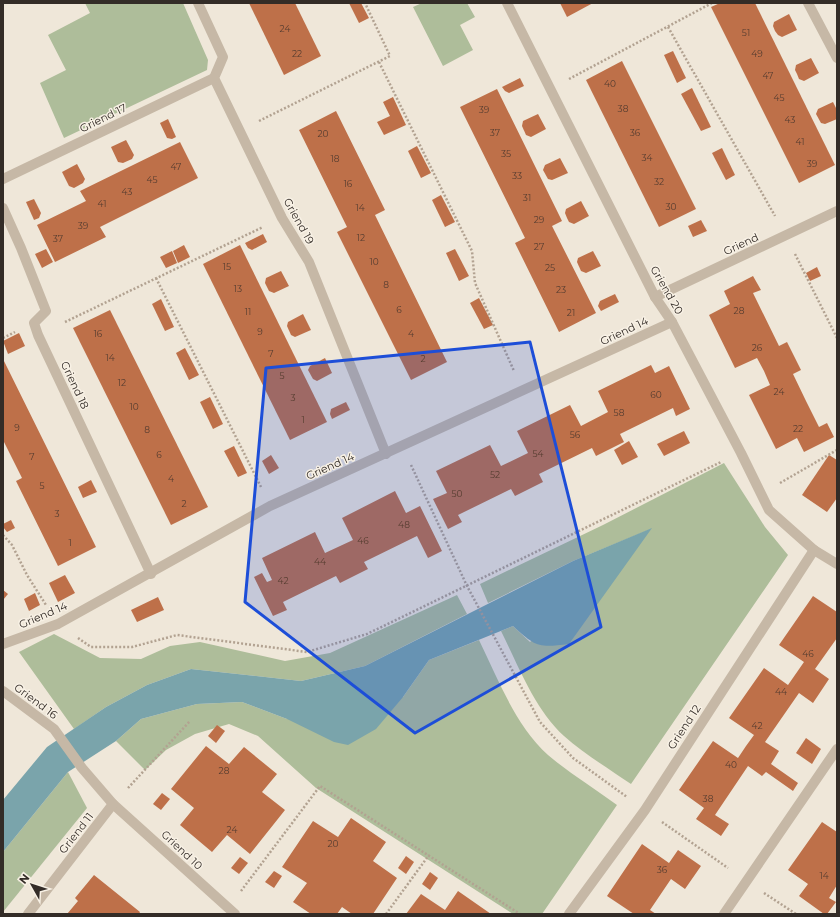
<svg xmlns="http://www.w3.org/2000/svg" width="840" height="917" viewBox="0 0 840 917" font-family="Montserrat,sans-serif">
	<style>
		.green { fill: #aebd9a }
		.water { fill: #7aa4ab }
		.building { fill: #be7049 }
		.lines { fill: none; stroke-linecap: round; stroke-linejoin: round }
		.path { stroke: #b2a291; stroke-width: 2.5; stroke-dasharray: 2 2; stroke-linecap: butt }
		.minor { stroke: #c6b8a6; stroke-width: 10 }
		.marked { fill: #1d4ed8; fill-opacity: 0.2; stroke: #1d4ed8; stroke-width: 3; stroke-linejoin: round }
		.labels { text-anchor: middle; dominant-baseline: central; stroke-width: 3; stroke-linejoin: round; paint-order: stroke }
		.number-label { font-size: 9px; fill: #563d30 }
		.street-label { font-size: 11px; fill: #332c27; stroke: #f8f1e5 }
	</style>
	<rect width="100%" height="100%" fill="#efe7d9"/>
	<g class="green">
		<polygon points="85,3 183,3 208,60 207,70 64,138 40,83 66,70 48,35 90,13"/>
		<polygon points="422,3 467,3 475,17 460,25 473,50 443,66 413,7"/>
		<path d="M724,463L765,527L788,555L631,784C609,769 583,753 564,736C534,708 519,667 501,631L513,626L530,642L651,529L573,561L488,603L480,584L603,525Z"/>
		<polygon points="457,595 467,614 365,666 301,681 191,669 147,685 106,707 74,729 19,652 54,634 100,658 141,659 170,646 200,642 285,661 330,653"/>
		<path d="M479,640C498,679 515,725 548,755C569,773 594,788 617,805L542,914H513L316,788L258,736L229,724L195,734L166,750L145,770L116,741L141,719L197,704L242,702L287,719L403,697L429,660Z"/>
		<polygon points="68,772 87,808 3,912 3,852"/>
	</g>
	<path class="water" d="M652,528L569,644C538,648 536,647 513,626L429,660L403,697L376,729L348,745L334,742L287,719L242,702L197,704L141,719L116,741L68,772L3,852V800L47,747L106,707L147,685L191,669L301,681L365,666L573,561Z"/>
	<g class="building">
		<polygon points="249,3 295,3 321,56 284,75"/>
		<polygon points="349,3 361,3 369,18 359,23"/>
		<polygon points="560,3 593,3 567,17"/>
		<polygon points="720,3 755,3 835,165 799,183 711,7"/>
		<polygon points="789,14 797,30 782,37 778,35 775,31 773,26 774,22"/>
		<polygon points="673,51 686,78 677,83 664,55"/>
		<polygon points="811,58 819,73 804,81 799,79 797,74 795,70 796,65"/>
		<polygon points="622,61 696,209 659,227 586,80"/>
		<polygon points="520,78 524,86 509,93 505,91 502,87"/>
		<polygon points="692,88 711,127 701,131 681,94"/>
		<polygon points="497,89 562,221 552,226 596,313 559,332 515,243 525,238 460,107"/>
		<polygon points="393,97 406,125 384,135 377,122 390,116 383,102"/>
		<polygon points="833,102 837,110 837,119 825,124 821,123 816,114 818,109"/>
		<polygon points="336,111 385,210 375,215 447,362 411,380 337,232 347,227 299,130"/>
		<polygon points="538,114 546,129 531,137 526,135 522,126 523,121"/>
		<polygon points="168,119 176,137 172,139 167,138 160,123"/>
		<polygon points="126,140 134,155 132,159 123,163 118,162 111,147"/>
		<polygon points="180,142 198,178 100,227 106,237 55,262 37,225 86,201 80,191"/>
		<polygon points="417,146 431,173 421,178 408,151"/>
		<polygon points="722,148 735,175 726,180 712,153"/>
		<polygon points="560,158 568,173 552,180 548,179 543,170 545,165"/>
		<polygon points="77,164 85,179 83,183 74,188 69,186 62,172"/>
		<polygon points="441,195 455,222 445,227 432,200"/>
		<polygon points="34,199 41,213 39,218 34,220 26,202"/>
		<polygon points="581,201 589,216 574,224 569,222 567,218 565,213 566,209"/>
		<polygon points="701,220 707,231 693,237 688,226"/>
		<polygon points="263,234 267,242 252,250 248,248 245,243"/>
		<polygon points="184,245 190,257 178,263 173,251"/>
		<polygon points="240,245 327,422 290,440 203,264"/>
		<polygon points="46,249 53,262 42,268 35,254"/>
		<polygon points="455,249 469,276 459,281 446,253"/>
		<polygon points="172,251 177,263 166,268 160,257"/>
		<polygon points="593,251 601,266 586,273 581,271 577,262 578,258"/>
		<polygon points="817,267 821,276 810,281 806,273"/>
		<polygon points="281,271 289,286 274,293 269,291 265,283 266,278"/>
		<polygon points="753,276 761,290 753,293 779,346 787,342 801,370 793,374 806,401 819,427 827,423 834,437 804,452 797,438 776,449 749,395 770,385 764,371 757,358 735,368 709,315 730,304 724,291"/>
		<polygon points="615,294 619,302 601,311 598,306 600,301"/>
		<polygon points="479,298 493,325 484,329 470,303"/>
		<polygon points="161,299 174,327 165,331 152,304"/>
		<polygon points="110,310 208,507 171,525 73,328"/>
		<polygon points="303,314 311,330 295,337 291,335 287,326 288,322"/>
		<polygon points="19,333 25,346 8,354 3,341"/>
		<polygon points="185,348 199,375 189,380 176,353"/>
		<polygon points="325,358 332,373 317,381 313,379 308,370 310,366"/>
		<polygon points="3,359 96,547 58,566 16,481 22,478 3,440"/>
		<polygon points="651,365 655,373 669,366 690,409 676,416 673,408 620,434 624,442 596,456 592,448 539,474 543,482 515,496 511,489 458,515 462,522 448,529 433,499 447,493 436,471 490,445 501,466 528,453 517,431 570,405 581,426 608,412 598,391"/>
		<polygon points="210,397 223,424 213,429 200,402"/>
		<polygon points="346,402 350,410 332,419 330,414 331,409"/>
		<polygon points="684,431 690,443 664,456 657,444"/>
		<polygon points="629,441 638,457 622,465 614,450"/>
		<polygon points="234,446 247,473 238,477 224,451"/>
		<polygon points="271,455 279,468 269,474 262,461"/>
		<polygon points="829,455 837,460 837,498 827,512 802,495"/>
		<polygon points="91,480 97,492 83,498 78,487"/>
		<polygon points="395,491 406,513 420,506 442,551 428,558 417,536 364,562 368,569 340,583 336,576 283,602 287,610 273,616 254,577 262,573 267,582 272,580 262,558 315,532 325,553 353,540 342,518"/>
		<polygon points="11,520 15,528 7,532 3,527 3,524"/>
		<polygon points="65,575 75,593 58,602 49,583"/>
		<polygon points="3,590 8,594 3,600"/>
		<polygon points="35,593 40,605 29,611 24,599"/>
		<polygon points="813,596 837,612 837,638 815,669 829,679 813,703 799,693 765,742 779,751 771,764 798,783 793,791 766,772 762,776 748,766 715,815 729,824 721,836 696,819 704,808 679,790 713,741 738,758 746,746 754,735 729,718 764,668 788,685 804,662 779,645"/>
		<polygon points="158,597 164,610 137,622 131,610"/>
		<polygon points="217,725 225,731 216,743 208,736"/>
		<polygon points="806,738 821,749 812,764 796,753"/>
		<polygon points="206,746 229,764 244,747 277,774 262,792 285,810 250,854 227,835 212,852 180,825 194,808 171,789"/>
		<polygon points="162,793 170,799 161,810 153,804"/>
		<polygon points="351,818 386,842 373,861 397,878 373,914 352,914 342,907 337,914 311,914 293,902 307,883 282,867 313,821 338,837"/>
		<polygon points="822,822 837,832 837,885 829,898 836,902 827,914 824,914 799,896 808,884 788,870"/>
		<polygon points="642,844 669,863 678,850 701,866 685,889 671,879 650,910 656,914 634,914 607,896"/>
		<polygon points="406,856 414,862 406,874 398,868"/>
		<polygon points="240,857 248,863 239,874 231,868"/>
		<polygon points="274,871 282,876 274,888 265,882"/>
		<polygon points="430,872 438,878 430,890 422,884"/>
		<polygon points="94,875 140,912 139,914 67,914 78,901 75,898"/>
		<polygon points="458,891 491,914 406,914 421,894 445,910"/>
	</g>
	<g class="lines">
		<g class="path">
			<polyline points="668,27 775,216"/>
			<polyline points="379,62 472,251 475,283 514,371"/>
			<polyline points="569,79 712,3"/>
			<polyline points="259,121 390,56 365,3"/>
			<polyline points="795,254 837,338"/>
			<polyline points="156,278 261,487"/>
			<polyline points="65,322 263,227"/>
			<polyline points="3,338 15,332"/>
			<polyline points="411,465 467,586 540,722 573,758 627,797"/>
			<polyline points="780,483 837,450"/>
			<polyline points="3,535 12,545 27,575 46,605"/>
			<polyline points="78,638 91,647 132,647 177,635 307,652 367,634 721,462"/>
			<polyline points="128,788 190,721"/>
			<polyline points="662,822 728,868"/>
			<polyline points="241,891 320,786 520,914"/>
			<polyline points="764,893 796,914"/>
			<polyline points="386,914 429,855"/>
		</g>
		<g class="minor">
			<polyline points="198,3 223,57 214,78 282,218 309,262 386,454"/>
			<polyline points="507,3 655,297 672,322 741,453 769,510 814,550 837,564"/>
			<polyline points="808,3 837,58"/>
			<polyline points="3,179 214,78"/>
			<polyline points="3,208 21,248 46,311 34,323 38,335 151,574"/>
			<polyline points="655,297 837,211"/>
			<polyline points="3,644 58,624 270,506 672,322"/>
			<polyline points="3,691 54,729 82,768 113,804 235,914"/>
			<polyline points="28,914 113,804"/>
			<polyline points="569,914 645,810 814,550"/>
			<polyline points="724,914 837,749"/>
		</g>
	</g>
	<path class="marked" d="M530,342L601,627L415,733L245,602L266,368Z"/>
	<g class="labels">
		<g class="number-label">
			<text x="285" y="28">24</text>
			<text x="746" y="32">51</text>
			<text x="297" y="53">22</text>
			<text x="757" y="53">49</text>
			<text x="768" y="75">47</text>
			<text x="610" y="83">40</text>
			<text x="779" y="97">45</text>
			<text x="623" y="108">38</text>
			<text x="484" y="109">39</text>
			<text x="790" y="119">43</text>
			<text x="495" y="132">37</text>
			<text x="635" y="132">36</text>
			<text x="323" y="133">20</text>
			<text x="800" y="141">41</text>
			<text x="506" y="153">35</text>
			<text x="647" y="157">34</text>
			<text x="335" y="158">18</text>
			<text x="812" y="163">39</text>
			<text x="176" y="166">47</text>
			<text x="517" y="175">33</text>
			<text x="152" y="179">45</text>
			<text x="659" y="181">32</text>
			<text x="348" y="183">16</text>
			<text x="127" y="191">43</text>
			<text x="527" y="197">31</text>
			<text x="102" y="203">41</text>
			<text x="671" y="206">30</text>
			<text x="360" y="207">14</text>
			<text x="539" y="219">29</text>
			<text x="83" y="225">39</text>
			<text x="361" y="237">12</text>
			<text x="58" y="238">37</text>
			<text x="539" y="246">27</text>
			<text x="374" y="261">10</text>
			<text x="227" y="266">15</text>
			<text x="550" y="267">25</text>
			<text x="386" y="284">8</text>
			<text x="238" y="288">13</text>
			<text x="561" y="289">23</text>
			<text x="399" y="309">6</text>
			<text x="739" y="310">28</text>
			<text x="248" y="311">11</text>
			<text x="571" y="312">21</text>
			<text x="260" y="331">9</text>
			<text x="98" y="333">16</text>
			<text x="411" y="333">4</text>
			<text x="757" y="347">26</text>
			<text x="271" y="353">7</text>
			<text x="110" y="357">14</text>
			<text x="423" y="358">2</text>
			<text x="282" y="375">5</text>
			<text x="122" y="382">12</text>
			<text x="779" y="391">24</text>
			<text x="656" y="394">60</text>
			<text x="293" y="397">3</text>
			<text x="134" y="406">10</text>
			<text x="619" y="412">58</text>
			<text x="303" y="419">1</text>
			<text x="17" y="427">9</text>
			<text x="798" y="428">22</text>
			<text x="147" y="429">8</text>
			<text x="575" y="434">56</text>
			<text x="538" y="453">54</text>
			<text x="159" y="454">6</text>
			<text x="32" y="456">7</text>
			<text x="495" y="474">52</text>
			<text x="171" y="478">4</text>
			<text x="42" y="485">5</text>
			<text x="457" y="493">50</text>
			<text x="184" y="503">2</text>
			<text x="57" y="513">3</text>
			<text x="404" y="524">48</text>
			<text x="363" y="540">46</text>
			<text x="70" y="542">1</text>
			<text x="320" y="561">44</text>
			<text x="283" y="580">42</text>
			<text x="808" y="653">46</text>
			<text x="781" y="691">44</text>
			<text x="757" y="725">42</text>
			<text x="731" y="764">40</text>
			<text x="224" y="770">28</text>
			<text x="708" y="798">38</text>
			<text x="232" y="829">24</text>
			<text x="333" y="843">20</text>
			<text x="662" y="869">36</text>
			<text x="824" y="875">14</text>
		</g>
		<g class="street-label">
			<text transform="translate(103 118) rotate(-26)">Griend 17</text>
			<text transform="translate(299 221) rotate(61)">Griend 19</text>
			<text transform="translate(741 244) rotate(-25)">Griend</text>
			<text transform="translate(667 290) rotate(60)">Griend 20</text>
			<text transform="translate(624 331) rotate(-25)">Griend 14</text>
			<text transform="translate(75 385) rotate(65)">Griend 18</text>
			<text transform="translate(330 466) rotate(-24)">Griend 14</text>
			<text transform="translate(43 615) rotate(-23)">Griend 14</text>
			<text transform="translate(36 701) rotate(37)">Griend 16</text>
			<text transform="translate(684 727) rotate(-57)">Griend 12</text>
			<text transform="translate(76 833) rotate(-52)">Griend 11</text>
			<text transform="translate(182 850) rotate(43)">Griend 10</text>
		</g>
	</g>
	<rect width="840" height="917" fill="none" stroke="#332c27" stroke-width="8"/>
	<g transform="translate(32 885) rotate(309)" stroke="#f8f1e5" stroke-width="3" paint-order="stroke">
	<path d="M0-3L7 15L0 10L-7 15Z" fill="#332c27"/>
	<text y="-6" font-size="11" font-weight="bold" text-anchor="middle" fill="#332c27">N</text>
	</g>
</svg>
